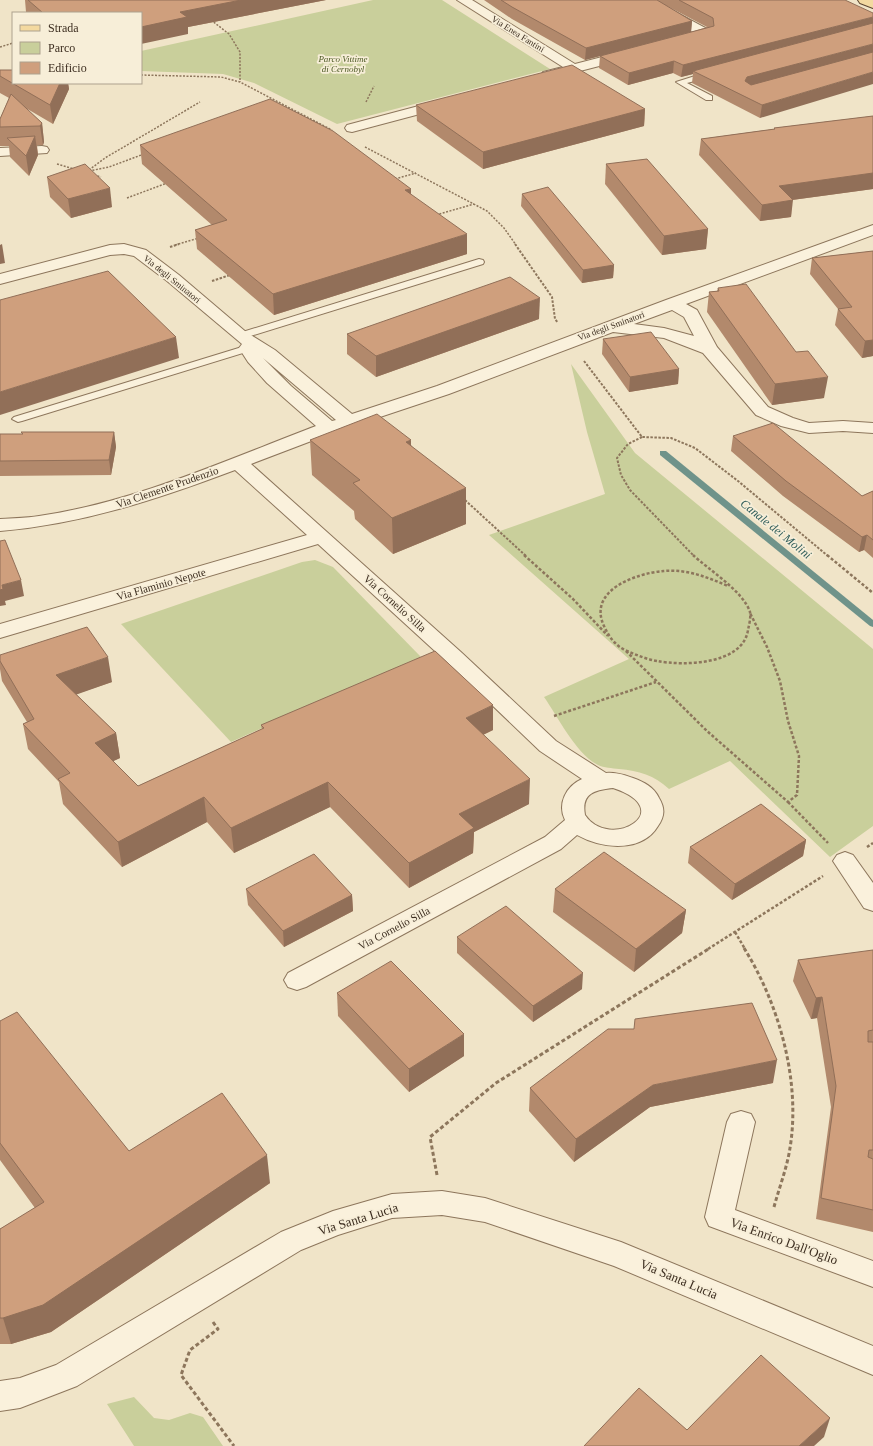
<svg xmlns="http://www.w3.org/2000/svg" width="873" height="1446" viewBox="0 0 873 1446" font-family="'Times New Roman',serif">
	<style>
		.green { fill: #c9cf9b }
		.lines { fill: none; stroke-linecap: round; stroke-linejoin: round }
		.stream { fill: #6f938a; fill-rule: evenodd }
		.service-casing { stroke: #8d765c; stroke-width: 2 }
		.minor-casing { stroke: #8d765c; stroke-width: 2 }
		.primary-casing { stroke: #5b4430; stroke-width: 2 }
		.path-far3 { stroke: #8d765c; stroke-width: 1.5; stroke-dasharray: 2 1.5; stroke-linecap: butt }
		.path-far2 { stroke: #8d765c; stroke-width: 2; stroke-dasharray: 2.5 1.5; stroke-linecap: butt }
		.path-far1 { stroke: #8d765c; stroke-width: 2.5; stroke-dasharray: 3 2; stroke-linecap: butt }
		.path { stroke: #8d765c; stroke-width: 3; stroke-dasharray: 4 2.5; stroke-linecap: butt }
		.service { fill: #faf1dc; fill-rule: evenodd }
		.minor { fill: #faf1dc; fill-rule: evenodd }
		.primary { fill: #f3d9a0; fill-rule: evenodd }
		.wall { fill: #b2896c; fill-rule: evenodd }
		.shaded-wall { fill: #916f58 }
		.building { fill: #cf9f7d; stroke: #916f58 }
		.labels { text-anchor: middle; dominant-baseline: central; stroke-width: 3.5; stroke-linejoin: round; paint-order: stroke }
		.far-street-label { font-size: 9px; fill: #3d2e20; stroke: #f7eed8 }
		.far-park-label { font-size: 9px; font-style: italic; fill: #4d5a26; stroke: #f7eed8 }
		.street-label { font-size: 11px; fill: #3d2e20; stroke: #f7eed8 }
		.water-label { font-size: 12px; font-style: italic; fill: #2f5d5a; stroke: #f7eed8 }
		.near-street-label { font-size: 13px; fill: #3d2e20; stroke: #f7eed8 }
	</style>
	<rect width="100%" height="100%" fill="#f0e4c8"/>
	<g class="green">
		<polygon points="373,0 442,0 550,69 337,124 254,83 223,74 141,71 141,51"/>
		<path d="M571,364L635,453L873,649V826L830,857L730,761L669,789C654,775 639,771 619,769C612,768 604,768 598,765C576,754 558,717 544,697L629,659L489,535L605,494L587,432Z"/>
		<polygon points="315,560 333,567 421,657 231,742 121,624 302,562"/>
		<polygon points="134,1397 154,1418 169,1420 190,1413 203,1417 223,1446 134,1446 107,1404"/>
	</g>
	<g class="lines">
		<polygon class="stream" points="660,451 666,451 873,620 873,627 870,626 660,455"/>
		<defs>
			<g id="service">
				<polygon points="711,71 715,74 714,76 687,83 712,96 712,100 706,100 676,82"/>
				<polygon points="479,259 483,260 484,262 483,264 244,338 240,339 235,336 236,334"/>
				<polygon points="255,343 259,344 260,346 259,348 22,421 18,422 12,419 14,417"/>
			</g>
			<g id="minor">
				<polygon points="457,0 472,0 575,64 629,50 636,54 634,57 553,78 543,78 541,75 543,72 563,67"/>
				<polygon points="638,0 653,0 711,31 712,34 711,37 701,37"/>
				<polygon points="445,99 450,100 452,103 450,106 352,132 347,131 345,128 347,125"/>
				<polygon points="42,146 47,147 49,150 47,153 0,156 0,148"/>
				<path d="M873,225V235L686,304L697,310L717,347L768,407L793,418L809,423L843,421L873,423V433L843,431L809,433L781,426L756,415L703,353L664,338L613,332L449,394L335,432L251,464L462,653L556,741L606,773C616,772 624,775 633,778C644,782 654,787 659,798C665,808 665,816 658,826C642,853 602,849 577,835L561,849L306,987L297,990L288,987L284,980L288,973L545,837L565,820C557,804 566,786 582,779L540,751L448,663L318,544L0,638V624L307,535L235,470C158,499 83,524 0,531V519C13,518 26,518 39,516C135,502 226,460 316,426L267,383L248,362L239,348L242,344L167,281L134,256L124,254L110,255L0,284V274L110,245L124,244L146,250L179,275L246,332L275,350L352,414L437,386L666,300ZM672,310L684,317L694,336L664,328L634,324ZM262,357L263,358L336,420L332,421L291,386ZM613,788C680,810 610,852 585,815C581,793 595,790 613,788Z"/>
				<polygon points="845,852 853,855 873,883 873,911 864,908 833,861 837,855"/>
				<polygon points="741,1111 751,1114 755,1122 735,1210 873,1261 873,1287 709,1226 705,1217 727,1122 731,1114"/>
				<polygon points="442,1191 485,1198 621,1242 873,1346 873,1375 614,1266 485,1222 442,1215 392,1218 338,1235 301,1250 77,1386 20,1408 0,1411 0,1381 20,1378 56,1365 281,1232 333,1211 392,1194"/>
			</g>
			<polygon id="primary" points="858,0 873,0 873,8 860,3"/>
		</defs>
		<use href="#service" class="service-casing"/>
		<use href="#minor" class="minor-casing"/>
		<use href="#primary" class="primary-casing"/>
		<g class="path-far3">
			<polyline points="211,20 229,34 240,52 240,82"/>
			<polyline points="0,47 13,43"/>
			<polyline points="141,75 221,77 240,82 332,130"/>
			<polyline points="366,102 374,86"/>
			<polyline points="365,147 487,211 504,228 516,245"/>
			<polyline points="57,164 74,169"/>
			<polyline points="89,170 105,158 200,102"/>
			<polyline points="89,171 109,167 144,154"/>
			<polyline points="94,175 101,177"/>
			<polyline points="395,179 416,173"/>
			<polyline points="127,198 167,183"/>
			<polyline points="436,215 474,204"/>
			<polyline points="175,245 199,238"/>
		</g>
		<g class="path-far2">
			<polyline points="515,244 552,297 555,319 558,323"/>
			<polyline points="170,247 179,244"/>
			<polyline points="212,281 230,275"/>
			<polyline points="584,361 642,437 671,438 695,448 738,481 828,556"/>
			<polyline points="642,437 628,444 617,458 621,475 630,490 694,556"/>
			<polyline points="465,500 526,556"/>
		</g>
		<g class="path-far1">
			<polyline points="524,555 573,599 608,636"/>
			<path d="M693,555C709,570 743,591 750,612C751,618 749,625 748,630C743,665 683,666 657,661C645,659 634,654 623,649C614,644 608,635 604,626C587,590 637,573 664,571C687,569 707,577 728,586"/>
			<polyline points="827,555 873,593"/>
			<polyline points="626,651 707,731 788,802 797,795 799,756 788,721 780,681 767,647 750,613"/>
			<polyline points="554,716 656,682"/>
			<polyline points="788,802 828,843"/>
			<polyline points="867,847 873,843"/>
			<polyline points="735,932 745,949"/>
			<polyline points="708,949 823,876"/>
		</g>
		<g class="path">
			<path d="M744,948C779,1004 801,1081 790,1148C787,1168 779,1188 774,1207"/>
			<polyline points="437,1175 430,1137 496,1083 710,948"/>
			<polyline points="213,1322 218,1329 190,1350 181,1375 234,1446"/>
		</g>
		<use href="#service" class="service"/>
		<use href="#minor" class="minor"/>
		<use href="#primary" class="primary"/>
	</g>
	<g class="wall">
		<polygon points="25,0 326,0 188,27 188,34 141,13 27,13 26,12"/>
		<path d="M484,0H845L760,118L692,83L693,74L681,77L673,73L628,85L599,68L600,56L585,60L512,19ZM665,5L707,27L691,32L692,21Z"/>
		<polygon points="0,70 60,83 68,83 69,89 53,124 24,107 42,123 44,142 43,145 37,145 38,155 29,176 10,157 9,146 0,146 0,119 9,98 0,93"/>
		<polygon points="416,105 645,109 644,126 483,169 417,121"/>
		<polygon points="873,116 873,189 792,200 791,217 760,221 699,155 701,139 774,129 774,128"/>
		<polygon points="140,145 411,195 467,254 274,315 197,249 195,230 212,225 142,164"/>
		<polygon points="606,164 708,229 706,249 662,255 605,184"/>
		<polygon points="47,177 112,207 71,218 50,197"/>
		<polygon points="522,194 614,265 613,278 582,283 521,206"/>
		<polygon points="873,251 873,356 862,358 835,325 838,309 810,274 812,258"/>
		<polygon points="718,288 824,398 772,405 707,312 709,292 717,291"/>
		<polygon points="539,319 376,377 347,354 347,334"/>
		<polygon points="603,339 679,369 678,384 629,392 602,354"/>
		<polygon points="21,432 114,432 116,447 111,475 0,476 0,434 22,434"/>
		<polygon points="733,436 862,496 873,491 873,558 864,550 859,552 783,496 731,451"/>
		<polygon points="310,440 411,445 466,524 393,554 355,519 354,511 312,475"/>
		<polygon points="0,655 112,682 76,694 116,733 120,758 113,761 138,786 262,729 261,725 493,730 483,735 529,804 474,832 473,853 409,888 330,807 234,853 207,822 122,867 63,804 59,782 28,749 23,724 27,722 2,681 0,669"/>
		<polygon points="806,840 803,856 732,900 688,863 690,847"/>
		<polygon points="246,889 352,895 353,911 284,947 248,905"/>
		<polygon points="555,889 686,910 682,933 634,972 553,912"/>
		<polygon points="457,937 582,989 533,1022 457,953"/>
		<polygon points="873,951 873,1232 816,1219 831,1107 817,1018 811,1019 793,981 798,960"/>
		<polygon points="337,993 464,1056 409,1092 338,1016"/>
		<polygon points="0,1021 129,1151 270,1183 51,1332 11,1344 0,1344 0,1229 35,1208 0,1160"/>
		<polygon points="773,1083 650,1107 574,1162 529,1111 530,1088"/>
	</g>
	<g class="shaded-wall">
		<polygon points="241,0 326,0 188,27 188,34 141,44 141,27 180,12"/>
		<polygon points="873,17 873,28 693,71 693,74 681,77 683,65"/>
		<polygon points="692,21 691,32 585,60 586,48"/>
		<polygon points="873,44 873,56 744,93 745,81 747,77"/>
		<polygon points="674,61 673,73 628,85 629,73"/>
		<polygon points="873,72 873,84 760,118 762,105"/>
		<polygon points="60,83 68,83 69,89 53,124 50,105"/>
		<polygon points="645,109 644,126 483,169 483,152"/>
		<polygon points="42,123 44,142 43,145 40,126"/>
		<polygon points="35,136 38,155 29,176 26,156"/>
		<polygon points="873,173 873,189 777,202 779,186"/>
		<polygon points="110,188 112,207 71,218 68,199"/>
		<polygon points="411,189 411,208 405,190"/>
		<polygon points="793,200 791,217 760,221 762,205"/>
		<polygon points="708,229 706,249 662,255 664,236"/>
		<polygon points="467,234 467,254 274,315 273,294"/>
		<polygon points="2,244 5,263 0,264 0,245"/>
		<polygon points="614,265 613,278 582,283 583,270"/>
		<polygon points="540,298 539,319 376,377 376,356"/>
		<polygon points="176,337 179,358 0,415 0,392"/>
		<polygon points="873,340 873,356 862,358 865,341"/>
		<polygon points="679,369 678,384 629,392 630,377"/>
		<polygon points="828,377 824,398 772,405 775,384"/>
		<polygon points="114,432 116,447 111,475 109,460"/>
		<polygon points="411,440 411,475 406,442"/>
		<polygon points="466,488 466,524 393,554 392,518"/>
		<polygon points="867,535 864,550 859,552 862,537"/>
		<polygon points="21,580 24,596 5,601 6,605 0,606 0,590 2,585"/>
		<polygon points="108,657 112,682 61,700 56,675"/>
		<polygon points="493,705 493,730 466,743 466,718"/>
		<polygon points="116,733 120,758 99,768 95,743"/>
		<polygon points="530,779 529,804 474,832 473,853 409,888 409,863 459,814"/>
		<polygon points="328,782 330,807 234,853 231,828"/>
		<polygon points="204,797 207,822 122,867 118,842"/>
		<polygon points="806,840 803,856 732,900 735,884"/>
		<polygon points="352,895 353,911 284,947 283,931"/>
		<polygon points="686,910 682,933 634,972 636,949"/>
		<polygon points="583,973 582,989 533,1022 533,1006"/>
		<polygon points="822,997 817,1018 811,1019 816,998"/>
		<polygon points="464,1034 464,1056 409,1092 409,1069"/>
		<polygon points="777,1060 773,1083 650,1107 574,1162 576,1139 653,1085"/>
		<polygon points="267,1155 270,1183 51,1332 11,1344 3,1318"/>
		<polygon points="830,1418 824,1437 814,1446 799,1446"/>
	</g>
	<g class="building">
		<polygon points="28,0 241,0 180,12 187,17 141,27 141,13 43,13"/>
		<polygon points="501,0 657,0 692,21 586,48 512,7"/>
		<polygon points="679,0 845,0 873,13 873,17 683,65 674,61 629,73 600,56 714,26 713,18"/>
		<polygon points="873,23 873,44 747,77 745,81 751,85 873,52 873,72 762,105 693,71"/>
		<polygon points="572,65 645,109 483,152 416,105"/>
		<polygon points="0,70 13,70 13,83 60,83 50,105 0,76"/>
		<polygon points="11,94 42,123 40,126 0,127 0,119"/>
		<polygon points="270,99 333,131 411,189 405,190 467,234 273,294 195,230 227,220 140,145"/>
		<polygon points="873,116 873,173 779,186 793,200 762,205 701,139 775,129 774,128"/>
		<polygon points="35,136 26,156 7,138"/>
		<polygon points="647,159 708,229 664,236 606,164"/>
		<polygon points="85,164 110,188 68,199 47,177"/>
		<polygon points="548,187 614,265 583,270 522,194"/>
		<polygon points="873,251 873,340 865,341 838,309 852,307 812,258"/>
		<polygon points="108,271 176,337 0,392 0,300"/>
		<polygon points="510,277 540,298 376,356 347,334"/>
		<polygon points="746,284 796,352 808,351 828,377 775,384 709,292 719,291 718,288"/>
		<polygon points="651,332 679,369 630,377 603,339"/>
		<polygon points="377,414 411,440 406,442 466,488 392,518 353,483 360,480 310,440"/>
		<polygon points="773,423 862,496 873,491 873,540 867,535 862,537 786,481 733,436"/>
		<polygon points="21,432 114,432 109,460 0,461 0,434 23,434"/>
		<polygon points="5,540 21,580 2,585 3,589 0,590 0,541"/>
		<polygon points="87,627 108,657 56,675 116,733 95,743 138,786 264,728 261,725 435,651 493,705 466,718 530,779 459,814 474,828 409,863 328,782 231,828 204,797 118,842 58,779 70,773 23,724 34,719 0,661 0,655"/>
		<polygon points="761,804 806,840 735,884 690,847"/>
		<polygon points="604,852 686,910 636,949 555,889"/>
		<polygon points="314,854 352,895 283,931 246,889"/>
		<polygon points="506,906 583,973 533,1006 457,937"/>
		<polygon points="873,950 873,1030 868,1031 868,1042 873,1042 873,1150 869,1150 868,1157 873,1159 873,1210 821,1198 836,1086 822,997 816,998 798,960"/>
		<polygon points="391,961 464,1034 409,1069 337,993"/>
		<polygon points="752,1003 777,1060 653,1085 576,1139 530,1088 608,1029 634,1029 635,1019"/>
		<polygon points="17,1012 129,1151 222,1093 267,1155 43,1305 3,1318 0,1318 0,1229 44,1202 0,1143 0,1021"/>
		<polygon points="761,1355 830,1418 799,1446 584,1446 639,1388 687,1430"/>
	</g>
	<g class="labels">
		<g class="far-street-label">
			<text transform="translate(518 34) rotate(32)">Via Enea Fantini</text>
			<text transform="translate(172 279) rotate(39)">Via degli Sminatori</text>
			<text transform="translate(611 326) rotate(-20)">Via degli Sminatori</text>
		</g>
		<g class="far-park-label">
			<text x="343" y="59">Parco Vittime<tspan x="343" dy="10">di Cernobyl</tspan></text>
		</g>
		<g class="street-label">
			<text transform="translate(167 487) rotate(-19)">Via Clemente Prudenzio</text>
			<text transform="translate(161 584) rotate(-16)">Via Flaminio Nepote</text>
			<text transform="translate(395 603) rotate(42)">Via Cornelio Silla</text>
			<text transform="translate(394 928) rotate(-28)">Via Cornelio Silla</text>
		</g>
		<g class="water-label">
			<text transform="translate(776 529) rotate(39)">Canale dei Molini</text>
		</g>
		<g class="near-street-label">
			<text transform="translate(358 1219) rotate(-17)">Via Santa Lucia</text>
			<text transform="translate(784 1241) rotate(20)">Via Enrico Dall'Oglio</text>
			<text transform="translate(679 1279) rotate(23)">Via Santa Lucia</text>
		</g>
	</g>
	<rect x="12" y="12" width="130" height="72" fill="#f7eed8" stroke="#ada18e"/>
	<rect x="20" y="25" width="20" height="6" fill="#f3d9a0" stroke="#ada18e"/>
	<text x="48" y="32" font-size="12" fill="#3d2e20">Strada</text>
	<rect x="20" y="42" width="20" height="12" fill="#c9cf9b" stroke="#ada18e"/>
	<text x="48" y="52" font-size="12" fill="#3d2e20">Parco</text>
	<rect x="20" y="62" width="20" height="12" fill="#cf9f7d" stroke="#ada18e"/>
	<text x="48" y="72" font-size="12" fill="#3d2e20">Edificio</text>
</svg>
